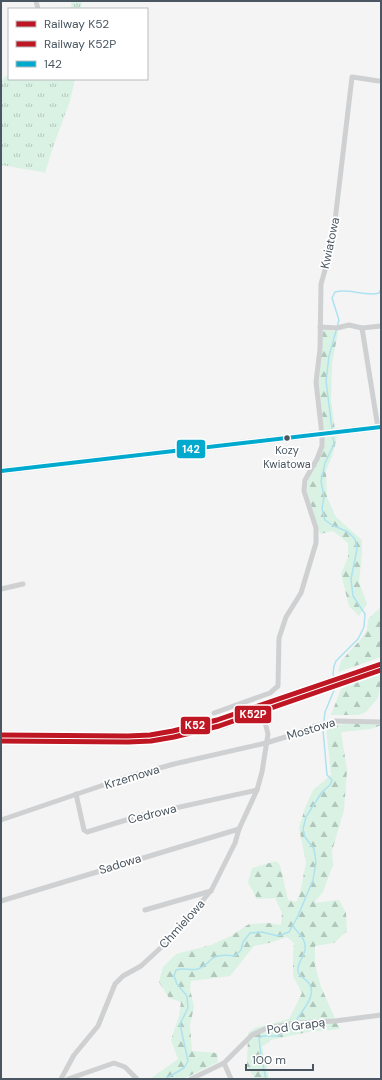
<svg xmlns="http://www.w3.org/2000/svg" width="382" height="1080" viewBox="0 0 382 1080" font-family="'DM Sans',sans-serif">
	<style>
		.grass { fill: url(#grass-tufts) }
		.forest { fill: url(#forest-firs) }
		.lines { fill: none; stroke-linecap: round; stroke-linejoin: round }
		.stream { stroke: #aee2f0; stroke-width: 1.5 }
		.street { stroke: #ced0d2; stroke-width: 5 }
		.secondary { stroke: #ced0d4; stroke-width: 7 }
		.bus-1-casing { stroke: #fff; stroke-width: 7 }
		.bus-1 { stroke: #00a9ce; stroke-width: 4 }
		.rail-1-casing { stroke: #fff; stroke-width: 8 }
		.rail-2-casing { stroke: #fff; stroke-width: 8 }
		.rail-1 { stroke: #be1622; stroke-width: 5 }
		.rail-2 { stroke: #be1622; stroke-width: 5 }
		.bus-dot { fill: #4a5661; stroke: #fff; stroke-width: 1.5 }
		.labels { text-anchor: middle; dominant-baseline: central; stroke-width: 3.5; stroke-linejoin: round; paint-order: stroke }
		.bus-label { font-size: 11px; fill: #4a5661; stroke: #fff }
		.street-label { font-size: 12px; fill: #4a5661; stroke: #fff }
		.line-badge { stroke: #fff; stroke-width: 1.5 }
		.badge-label { font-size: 11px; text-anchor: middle; font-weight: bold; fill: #fff }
	</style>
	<defs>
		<pattern id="grass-tufts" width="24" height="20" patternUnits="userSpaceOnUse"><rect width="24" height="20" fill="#d9f2e3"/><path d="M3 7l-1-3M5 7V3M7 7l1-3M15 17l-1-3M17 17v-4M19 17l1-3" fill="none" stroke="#b2c7bb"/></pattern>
		<pattern id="forest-firs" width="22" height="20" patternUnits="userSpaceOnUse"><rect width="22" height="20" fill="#d9f2e3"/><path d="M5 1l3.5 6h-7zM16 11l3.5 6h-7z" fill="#b2c7bb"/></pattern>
	</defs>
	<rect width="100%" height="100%" fill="#f4f4f4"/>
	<g class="grass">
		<polygon points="72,1 82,1 81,9 39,9 71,7"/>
		<polygon points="9,74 9,79 75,79 70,101 54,144 45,173 43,172 1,165 1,119 2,106 1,102 1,82 5,76 6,77"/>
	</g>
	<g class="forest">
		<polygon points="323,329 338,332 332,364 331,400 335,430 324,430 318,382"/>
		<polygon points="337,436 333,454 326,471 327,497 336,517 362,540 362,554 359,582 367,604 359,616 349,606 341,574 348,557 348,543 333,531 320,534 307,491 308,479 317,462 324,437"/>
		<polygon points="381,607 381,657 338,672 341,661 362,638 367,630 368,619"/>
		<polygon points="381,669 381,680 378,698 366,712 359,715 331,715 341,689 352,683 358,677"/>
		<polygon points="360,723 381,725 371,729 341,732 347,770 344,810 332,851 333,864 323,892 314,903 339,900 346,913 347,931 334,943 315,946 315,965 321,987 340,1029 308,1032 271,1040 262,1047 269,1079 255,1079 247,1066 248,1033 255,1028 289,1019 302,993 293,976 293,955 294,943 287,937 269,943 254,946 230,976 191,981 190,989 194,1007 190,1025 192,1051 217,1053 218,1062 183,1079 150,1079 178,1059 171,1040 179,1016 181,1002 169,998 159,982 163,967 176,954 211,945 231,936 249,924 268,923 281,925 282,913 275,898 257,899 248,882 252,868 276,861 280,865 288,900 296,902 300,894 306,862 299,828 305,808 313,790 331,775 326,727 332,725"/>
	</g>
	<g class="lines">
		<g class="stream">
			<path d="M332,429L326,381L329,356L339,320L332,298L335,292C350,288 365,297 379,293L381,289"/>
			<path d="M293,926C296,931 302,935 304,941C309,954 297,960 298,971C299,977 305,978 308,982C319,995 301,1011 296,1021"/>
			<path d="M165,1079L184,1068L188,1061L180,1024L188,1008L187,996L177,984L174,976L176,970C184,967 190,971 198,969C207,966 207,962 213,958C220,954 228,955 235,956L241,950L243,942L250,933L262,932L278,936L289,932L297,918L313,880L316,862L314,849L305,837L303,829L306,817L322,792L330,785L332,780L327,775L323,730L325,712L335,688L333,674L334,666L336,661L358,639L364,627L365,614L353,596L351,579L357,549L355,539L348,532L332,525L325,520L322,509L324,497L321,481L325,463L334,444L333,438"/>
			<polyline points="266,1079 261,1056 259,1038 263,1036 279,1036 283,1032 294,1027"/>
		</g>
		<g class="street">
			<polyline points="36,1 38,9"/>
			<polyline points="320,327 337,328 349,325 362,328 381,326"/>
			<polyline points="362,328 378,428"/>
			<polyline points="1,589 23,584"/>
			<polyline points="214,713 270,693 278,686 279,638 286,617 301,593 316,543 316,528 304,491 305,480 317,459 322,446 322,435 316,382 320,349 321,284 332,246 352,77 379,81"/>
			<polyline points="76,794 84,830 87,832 139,816 257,790"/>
			<polyline points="1,820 130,776 174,764 266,743 292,735 311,727 336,721 381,722"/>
			<polyline points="1,901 239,829"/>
			<polyline points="145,910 211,891"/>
			<polyline points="224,1063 231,1079"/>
			<polyline points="61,1079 74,1055 98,1026 115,984 123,976 141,966 168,941 196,909 212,889 235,843 239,829 257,790 262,772 268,734 265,722 261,718 256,716 250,717 222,727"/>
			<polyline points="68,1079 114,1063 125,1067 137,1079"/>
			<polyline points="191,1079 224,1063 252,1035 267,1028 296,1023 335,1021 381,1015"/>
		</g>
		<polyline class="secondary" points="1,471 381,427"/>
		<defs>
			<polyline id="bus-1" points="1,471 381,427"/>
		</defs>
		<use href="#bus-1" class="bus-1-casing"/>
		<use href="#bus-1" class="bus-1"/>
		<defs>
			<polyline id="rail-1" points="1,735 128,736 150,735 173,731 217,720 381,664"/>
			<polyline id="rail-2" points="1,741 128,742 151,741 174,737 219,726 381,670"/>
		</defs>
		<use href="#rail-1" class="rail-1-casing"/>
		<use href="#rail-2" class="rail-2-casing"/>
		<use href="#rail-1" class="rail-1"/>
		<use href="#rail-2" class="rail-2"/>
	</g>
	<circle class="bus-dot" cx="287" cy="438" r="3.5"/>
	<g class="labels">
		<g class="bus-label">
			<text x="287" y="450">Kozy<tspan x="287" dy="14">Kwiatowa</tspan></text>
		</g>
		<g class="street-label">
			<text transform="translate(330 243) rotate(-78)">Kwiatowa</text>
			<text transform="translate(311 729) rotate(-17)">Mostowa</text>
			<text transform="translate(132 777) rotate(-17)">Krzemowa</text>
			<text transform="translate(152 814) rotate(-14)">Cedrowa</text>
			<text transform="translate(120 864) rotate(-17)">Sadowa</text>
			<text transform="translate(182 924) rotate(-48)">Chmielowa</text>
			<text transform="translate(296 1026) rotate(-8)">Pod Grapą</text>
		</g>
	</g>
	<g class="line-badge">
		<rect x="176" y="439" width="30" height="20" rx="4" fill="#00a9ce"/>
		<rect x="234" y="705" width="38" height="19" rx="4" fill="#be1622"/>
		<rect x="180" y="716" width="31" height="19" rx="4" fill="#be1622"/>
	</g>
	<g class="badge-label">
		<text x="191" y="453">142</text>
		<text x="253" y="718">K52P</text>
		<text x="195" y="729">K52</text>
	</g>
	<rect width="382" height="1080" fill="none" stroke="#4a5661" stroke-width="4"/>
	<rect x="8" y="8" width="140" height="72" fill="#ffffff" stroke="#b7bbc0"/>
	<rect x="16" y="21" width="20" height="6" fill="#be1622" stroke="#b7bbc0"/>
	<text x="44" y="28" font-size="12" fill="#4a5661">Railway K52</text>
	<rect x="16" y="41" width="20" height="6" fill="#be1622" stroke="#b7bbc0"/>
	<text x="44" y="48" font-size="12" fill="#4a5661">Railway K52P</text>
	<rect x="16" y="61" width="20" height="6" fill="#00a9ce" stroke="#b7bbc0"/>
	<text x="44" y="68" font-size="12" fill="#4a5661">142</text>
	<path d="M246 1064v6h67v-6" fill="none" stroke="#4a5661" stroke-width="2"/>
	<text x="252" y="1064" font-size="12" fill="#4a5661" stroke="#ffffff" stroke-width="3" paint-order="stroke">100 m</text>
</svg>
